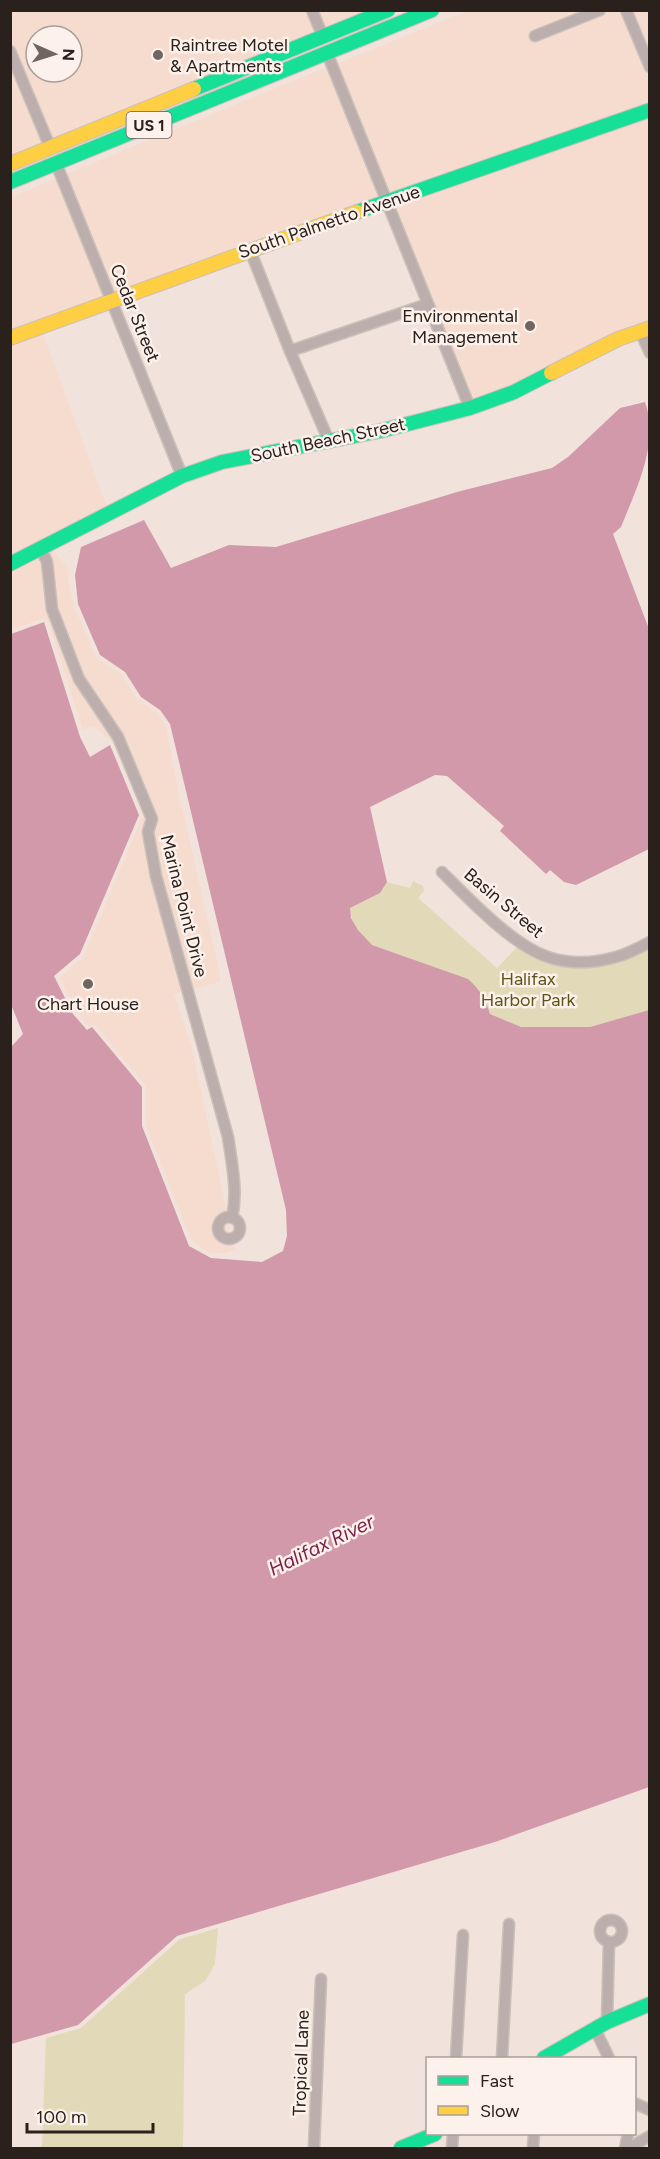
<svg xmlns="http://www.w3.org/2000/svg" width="660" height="2159" viewBox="0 0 660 2159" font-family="Figtree,sans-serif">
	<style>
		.built { fill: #f5dccf; fill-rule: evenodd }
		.green { fill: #e2d9b8 }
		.water { fill: #d299ab }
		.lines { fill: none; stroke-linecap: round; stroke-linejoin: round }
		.street-casing { stroke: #ccc1ba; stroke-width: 13 }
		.fast-casing { stroke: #ccc1ba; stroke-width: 16 }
		.slow-casing { stroke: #ccc1ba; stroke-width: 16 }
		.street { stroke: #bcaeac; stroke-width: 10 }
		.fast { stroke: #16e098; stroke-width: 14 }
		.slow { stroke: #ffcf43; stroke-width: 14 }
		.poi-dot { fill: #70655f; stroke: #fcf1eb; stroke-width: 2 }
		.labels { text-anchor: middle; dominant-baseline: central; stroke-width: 5; stroke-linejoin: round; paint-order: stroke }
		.shield { fill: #fcf1eb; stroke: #6a5f5a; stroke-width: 1.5 }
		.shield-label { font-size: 16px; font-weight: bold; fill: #2b211c }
		.poi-label { font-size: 18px; fill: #2b211c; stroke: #fcf1eb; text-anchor: start }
		.street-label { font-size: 18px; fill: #2b211c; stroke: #fcf1eb }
		.park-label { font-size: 18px; fill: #5c551a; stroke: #fcf1eb }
		.water-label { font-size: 20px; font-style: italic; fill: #7b1f4b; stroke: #fcf1eb }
	</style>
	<rect width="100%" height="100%" fill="#f1e3db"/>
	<g class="built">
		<path d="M11,10L307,11L315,31L52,138L11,38ZM36,36H72V72H36Z"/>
		<polygon points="317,11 367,11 324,28"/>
		<polygon points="467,11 588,11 529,33 533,41 612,11 620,11 649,79 649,105 389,196 336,64"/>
		<polygon points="631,11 649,11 649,55"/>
		<polygon points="10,64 43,142 11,155 10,155"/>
		<polygon points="327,67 380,200 115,295 66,174"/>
		<polygon points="649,114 649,323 555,367 473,403 393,204"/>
		<polygon points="57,178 106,298 11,333 11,197"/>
		<polygon points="42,331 108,510 11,557 11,342"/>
		<polygon points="52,548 70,571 68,580 74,606 96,657 122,675 137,699 157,712 166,726 178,790 220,974 220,982 174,994 192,1048 235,1250 224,1253 211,1253 197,1245 190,1237 146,1126 146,1086 95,1025 88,1025 77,1012 60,978 84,956 143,815 114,744 94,726 83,730 48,621 42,619 11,630 11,569 39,555 43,563 47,611 114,739 153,833 157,821 83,677 57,609 52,562 47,551"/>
	</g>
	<g class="green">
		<path d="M413,881L423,886L424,891L418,898L497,968L521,943L530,949L596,961L649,942V1010L590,1027H520L490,1014L486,1000L372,945C361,934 351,925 350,908L380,893L387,882L410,888Z"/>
		<polygon points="218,1928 215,1964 205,1981 185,1994 183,2148 34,2148 42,2146 46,2038 81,2028 180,1939"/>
	</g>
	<path class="water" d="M645,402C660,443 636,489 621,527L613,534L649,629V849L576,885L564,882L550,870L546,874L500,831L504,826L447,776L435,775L370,807L387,882L380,893L350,908L351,918L358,930L372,945L468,979C480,990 486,999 490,1014L521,1027H590L649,1010V1787L495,1842L177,1936L78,2025L11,2044L10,1048L23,1034L10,1002L11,634L44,622L80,737L90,757L110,745L139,815L80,954L54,976L73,1014L87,1030L92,1027L142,1087V1126L189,1246L211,1258L262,1262L283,1251L287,1236L286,1210L170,724L160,710L141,697L125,672L100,655L78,604L75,575L81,547L144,520L171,568L229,545L276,547L457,492L552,468L568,457L620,408Z"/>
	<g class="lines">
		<defs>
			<g id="street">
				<polyline points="312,10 323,37"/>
				<polyline points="626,10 650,67"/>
				<polyline points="535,36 600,10"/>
				<polyline points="10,51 50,147"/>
				<polyline points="327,53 470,408"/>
				<polyline points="56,163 182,476"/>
				<polyline points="250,250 290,351 329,441"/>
				<polyline points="640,331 650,353"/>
				<polyline points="290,351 428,304"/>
				<path d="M41,549L47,562L52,609L79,679L118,737L152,819L148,832L156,876L228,1137C232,1165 238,1191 232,1218"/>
				<path d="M442,872C469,899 515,948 551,958C571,964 595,963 616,957C627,954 639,948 650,942"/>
				<circle cx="229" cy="1228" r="11"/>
				<circle cx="611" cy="1931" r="11"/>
				<polyline points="607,2022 609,1942"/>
				<polyline points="595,2029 609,2058"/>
				<polyline points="456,2058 463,1935"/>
				<polyline points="502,2058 509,1924"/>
				<polyline points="634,2103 650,2110"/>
				<polyline points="314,2148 321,1979"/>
				<polyline points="452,2148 453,2134"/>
				<polyline points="533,2148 534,2134"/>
				<polyline points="625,2148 628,2134"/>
				<polyline points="629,2148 650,2136"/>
			</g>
			<g id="fast">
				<polyline points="194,89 388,10"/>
				<polyline points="10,182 432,10"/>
				<polyline points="357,212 650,110"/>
				<polyline points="10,564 182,476 222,462 380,431 470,408 514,392 551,373"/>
				<polyline points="544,2058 607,2022 650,2004"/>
				<polyline points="401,2148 435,2134"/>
			</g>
			<g id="slow">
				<polyline points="10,164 194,89"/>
				<polyline points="10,338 357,212"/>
				<polyline points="551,373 618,339 650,328"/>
			</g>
		</defs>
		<use href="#street" class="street-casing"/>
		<use href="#fast" class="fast-casing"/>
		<use href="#slow" class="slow-casing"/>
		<use href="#street" class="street"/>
		<use href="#fast" class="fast"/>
		<use href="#slow" class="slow"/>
	</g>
	<g class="poi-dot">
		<circle cx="158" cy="55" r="6"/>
		<circle cx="530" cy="326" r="6"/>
		<circle cx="88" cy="984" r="6"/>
	</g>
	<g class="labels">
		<rect class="shield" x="126.5" y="112" width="45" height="26" rx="4.5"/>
		<g class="shield-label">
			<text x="149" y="125">US 1</text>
		</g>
		<g class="poi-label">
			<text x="170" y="45">Raintree Motel<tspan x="170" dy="21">&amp; Apartments</tspan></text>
			<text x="518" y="316" text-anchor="end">Environmental<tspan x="518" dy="21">Management</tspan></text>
			<text x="88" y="1004" text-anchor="middle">Chart House</text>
		</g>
		<g class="street-label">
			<text transform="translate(329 222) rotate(-19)">South Palmetto Avenue</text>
			<text transform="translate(135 313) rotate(68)">Cedar Street</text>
			<text transform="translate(328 440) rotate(-12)">South Beach Street</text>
			<text transform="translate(504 903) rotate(40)">Basin Street</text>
			<text transform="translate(184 906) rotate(76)">Marina Point Drive</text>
			<text transform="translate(301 2063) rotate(-88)">Tropical Lane</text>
		</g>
		<g class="park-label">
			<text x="528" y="979">Halifax<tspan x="528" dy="21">Harbor Park</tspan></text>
		</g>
		<g class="water-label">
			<text transform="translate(321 1545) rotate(-26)">Halifax River</text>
		</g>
	</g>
	<rect width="660" height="2159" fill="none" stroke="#2b211c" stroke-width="24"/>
	<rect x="426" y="2057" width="210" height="78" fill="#fcf1eb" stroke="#a89e98" stroke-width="1.5"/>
	<rect x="438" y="2076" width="30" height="9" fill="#16e098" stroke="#a89e98" stroke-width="1.5"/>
	<text x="480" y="2087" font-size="18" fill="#2b211c">Fast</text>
	<rect x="438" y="2106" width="30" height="9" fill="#ffcf43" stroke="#a89e98" stroke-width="1.5"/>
	<text x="480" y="2117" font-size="18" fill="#2b211c">Slow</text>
	<g transform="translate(54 54) rotate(93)"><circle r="28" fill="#fcf1eb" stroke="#a89e98" stroke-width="1.5"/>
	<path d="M0-4.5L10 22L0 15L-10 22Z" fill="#70655f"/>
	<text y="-9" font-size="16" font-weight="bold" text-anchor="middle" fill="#2b211c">N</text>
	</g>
	<path d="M27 2123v9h126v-9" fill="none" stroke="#2b211c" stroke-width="3"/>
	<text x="36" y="2123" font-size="18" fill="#2b211c" stroke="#fcf1eb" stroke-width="4.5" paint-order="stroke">100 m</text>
</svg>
